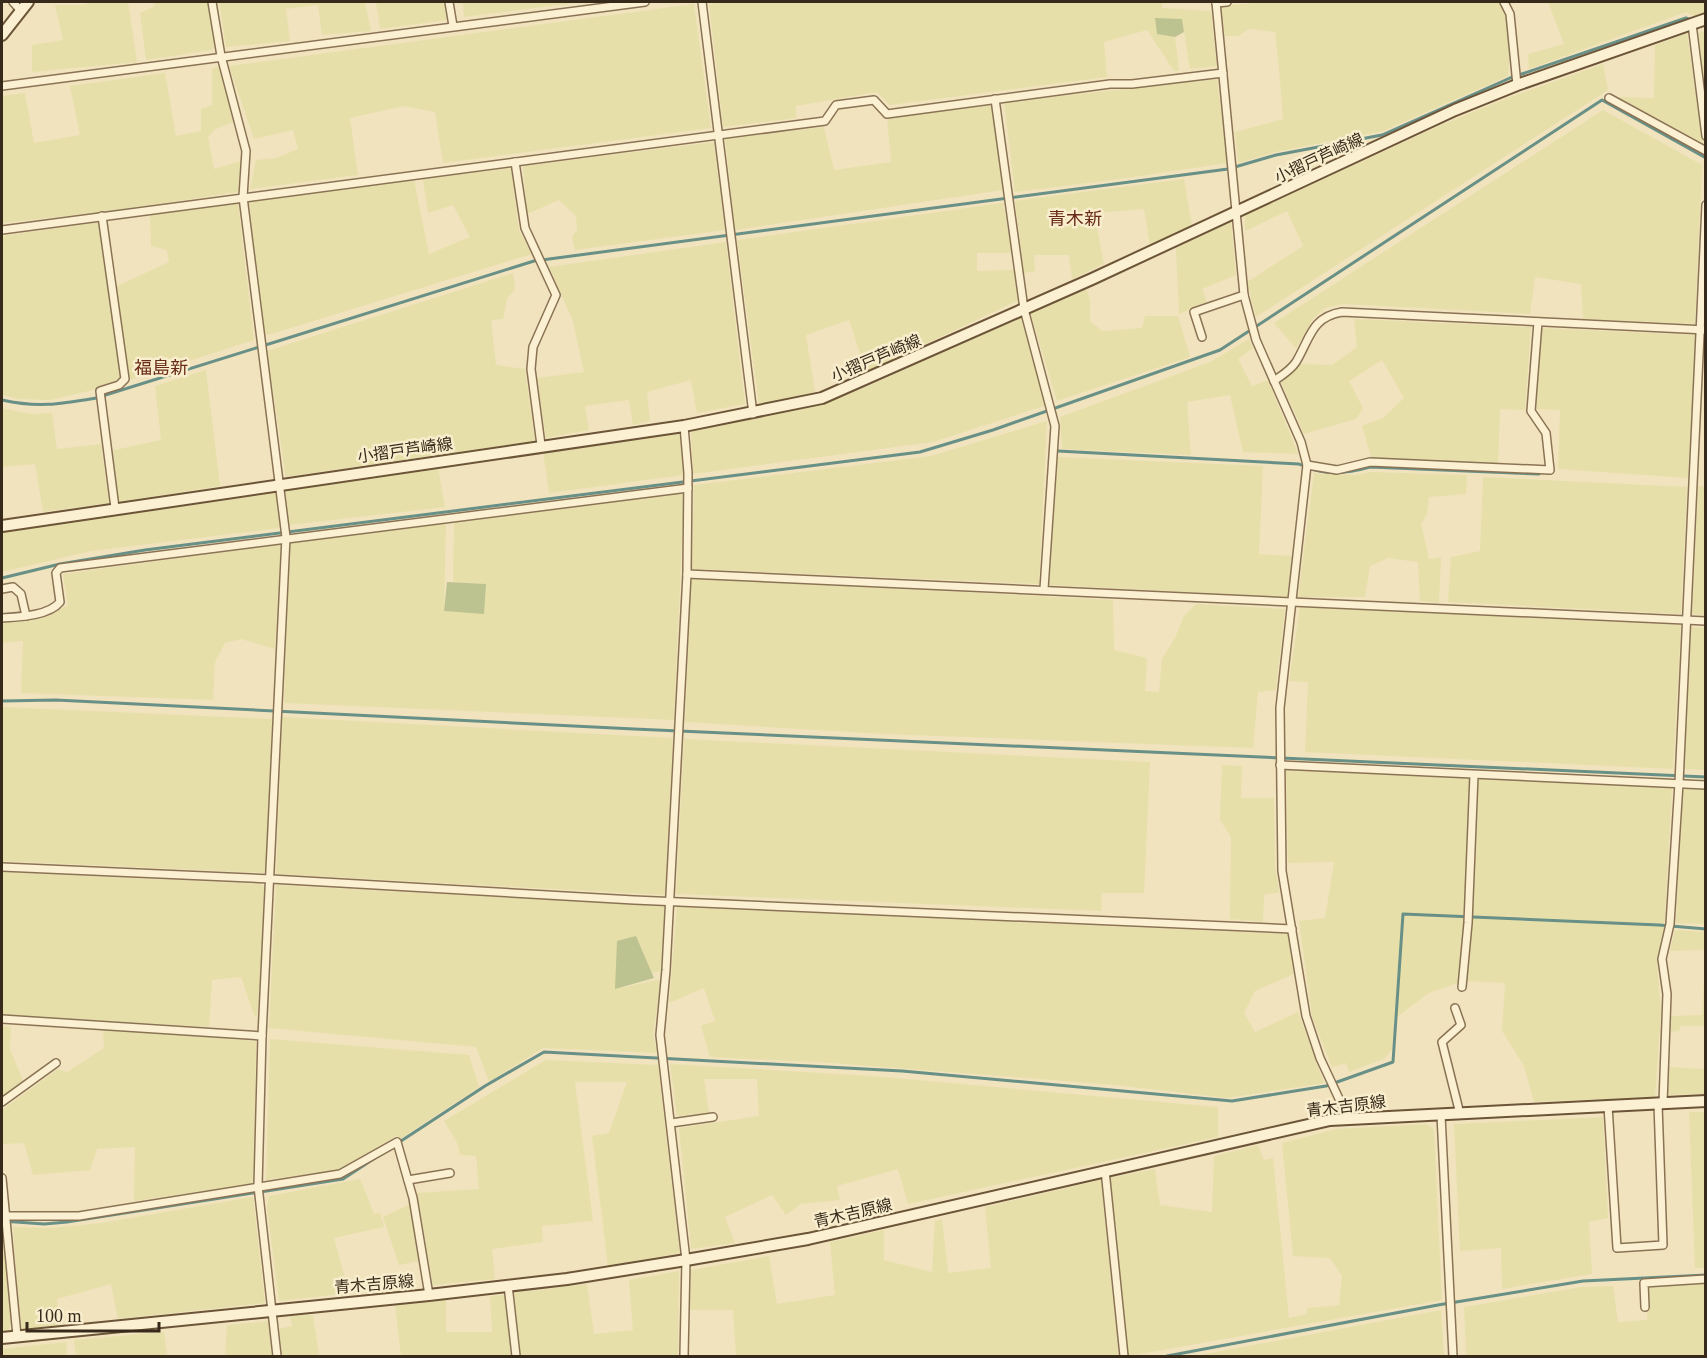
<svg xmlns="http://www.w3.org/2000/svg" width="1707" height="1358" viewBox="0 0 1707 1358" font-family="'Times New Roman','Noto Sans JP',serif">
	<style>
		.farmland { fill: #e7dfaa }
		.cemetery { fill: #bcc391 }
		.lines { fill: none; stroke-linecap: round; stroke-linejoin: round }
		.stream { stroke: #689087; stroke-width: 3 }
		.street-casing { stroke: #8a7355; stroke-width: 10 }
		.secondary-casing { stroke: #6c5438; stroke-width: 14 }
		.street { stroke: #fbf0d1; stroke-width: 7 }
		.secondary { stroke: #fbf0d1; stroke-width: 10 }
		.labels { text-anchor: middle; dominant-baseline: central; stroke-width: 5; stroke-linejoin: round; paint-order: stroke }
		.street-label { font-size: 16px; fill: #382a1b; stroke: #f8edcd }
		.neighbourhood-label { font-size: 18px; fill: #682b17; stroke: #f8edcd }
	</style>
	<rect width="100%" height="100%" fill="#f1e3bd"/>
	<g class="farmland">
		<polygon points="95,2 128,2 137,62 32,72 32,45 63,40 55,5 82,5"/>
		<polygon points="156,2 208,2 215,46 212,50 146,60 140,13 153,7"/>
		<polygon points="219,2 365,3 371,31 322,35 318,5 286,9 290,41 226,47"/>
		<polygon points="376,2 446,2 447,20 380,29"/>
		<polygon points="457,2 584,2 464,17 463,4"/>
		<polygon points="729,2 1162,2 1162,8 1211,11 1217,66 1190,69 1182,19 1157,33 1175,37 1179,71 1174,71 1147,30 1104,42 1107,77 890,105 877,92 796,106 796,118 723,127 709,4"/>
		<polygon points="1267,2 1500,2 1506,18 1510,53 1508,76 1383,131 1275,152 1238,163 1235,132 1283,119 1280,80 1275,32 1249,29 1238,36 1225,36 1221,6"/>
		<polygon points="1548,2 1705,2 1705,12 1694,16 1686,12 1529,69 1528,54 1564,44"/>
		<polygon points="694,4 711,128 443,163 435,112 404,106 350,118 358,175 250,189 256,160 276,158 298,149 293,130 254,139 229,66"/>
		<polygon points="1698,31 1705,32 1705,90"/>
		<polygon points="1687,33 1703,143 1617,97 1654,98 1655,45"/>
		<polygon points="1603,64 1608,90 1256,317 1247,282 1303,246 1287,211 1245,231 1245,215 1441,125 1505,99"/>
		<polygon points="220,66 233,122 214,130 208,137 214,169 241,161 238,192 105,212 2,223 2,96 25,93 34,143 80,135 70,86 165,73 176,136 201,131 201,109 212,105 212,69"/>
		<polygon points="1217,79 1228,163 1120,179 1015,192 1004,102"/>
		<polygon points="992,105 1003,190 735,230 725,139 824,127 834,170 891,162 887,117"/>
		<polygon points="1603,110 1702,165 1695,324 1583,319 1581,284 1535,277 1530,314 1344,304 1325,308 1313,319 1296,348 1274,323"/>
		<polygon points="714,142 725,230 575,250 572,237 577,230 576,216 559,200 527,214 523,166"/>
		<polygon points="511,168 519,230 532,254 268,335 263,332 249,202 414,180 429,254 470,237 453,205 428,213 423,179"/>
		<polygon points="1184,179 1192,226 1150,245 1144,209 1094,213 1104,264 1072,279 1069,255 1034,255 1035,271 1024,273 1015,201"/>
		<polygon points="238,203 254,340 130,380 115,287 169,262 167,250 151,246 150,214"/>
		<polygon points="1003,203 1012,253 977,253 977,271 1014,270 1019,300 866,372 849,320 806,335 815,392 759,405 737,240"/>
		<polygon points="100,222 121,378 93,390 50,400 18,399 2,395 2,236"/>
		<polygon points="1231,222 1236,275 1202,289 1207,302 1179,314 1176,248"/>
		<polygon points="726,242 745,404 697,413 691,380 647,392 650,421 633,425 629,400 585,406 589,430 546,438 537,378 584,372 573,321 549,267"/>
		<polygon points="513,273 515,289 507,299 503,319 491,320 496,365 525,369 535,441 286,477 267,351"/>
		<polygon points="1086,288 1090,300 1090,321 1102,331 1142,328 1145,316 1178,316 1190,357 1057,401 1030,312"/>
		<polygon points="1021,315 1047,405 933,442 693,474 691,429 822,404 873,384"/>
		<polygon points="1354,319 1531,327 1525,410 1500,409 1498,464 1372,460 1362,426 1383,418 1404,398 1382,360 1349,381 1363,408 1356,419 1304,434 1281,382 1302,364 1332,365 1357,347"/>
		<polygon points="1541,328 1696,335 1688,478 1558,469 1560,410 1536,409"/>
		<polygon points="1249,339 1253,348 1238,359 1252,386 1268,380 1298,454 1243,452 1230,395 1187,402 1191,455 1062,449 1060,417 1210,362"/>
		<polygon points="206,370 220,486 118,502 110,451 161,440 155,386"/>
		<polygon points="2,408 30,414 52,413 57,449 101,444 109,503 43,512 35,464 2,467"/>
		<polygon points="1047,421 1039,584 692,569 694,485 931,456"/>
		<polygon points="679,431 684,475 549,493 543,451"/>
		<polygon points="1058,457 1263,466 1259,554 1292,556 1287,597 1049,585"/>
		<polygon points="438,468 445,507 289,525 285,488"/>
		<polygon points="1371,472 1467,475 1466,494 1429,497 1427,514 1421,524 1429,559 1441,557 1439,603 1420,601 1418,562 1388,558 1370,566 1365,597 1298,597 1314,473 1356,475"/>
		<polygon points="1483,477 1687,487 1681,614 1448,602 1451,557 1480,551"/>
		<polygon points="1698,486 1705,487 1705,615 1692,614"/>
		<polygon points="276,491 280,528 91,551 2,572 2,531"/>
		<polygon points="684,493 674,720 284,703 289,542 446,523 444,611 485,584 453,582 454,523"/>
		<polygon points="281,544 275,649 241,639 225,643 215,662 213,700 21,693 23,641 2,643 2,624 68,606 63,574"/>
		<polygon points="691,578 1113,600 1114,650 1147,658 1145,691 1159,692 1162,659 1176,636 1184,616 1196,604 1285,609 1276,690 1258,692 1253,748 884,734 685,722"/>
		<polygon points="1300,607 1681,625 1673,769 1305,752 1308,682 1289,681"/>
		<polygon points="1691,627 1705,628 1705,770 1684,769"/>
		<polygon points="2,707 272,719 266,873 2,861"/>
		<polygon points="282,717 673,738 665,895 276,874"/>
		<polygon points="684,739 1150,762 1144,893 1102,893 1101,911 676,894"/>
		<polygon points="1222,765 1242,766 1241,798 1274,798 1275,865 1279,892 1264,895 1263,922 1230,919 1231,837 1220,820"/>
		<polygon points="1286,770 1672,788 1664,931 1657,964 1661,1013 1655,1097 1534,1102 1524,1066 1502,1031 1505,983 1463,981 1429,993 1394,1019 1392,1050 1384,1059 1349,1072 1346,1063 1332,1067 1312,1017 1299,921 1325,918 1334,862 1288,863"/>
		<polygon points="1682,788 1705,789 1705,924 1676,923"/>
		<polygon points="2,872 260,884 267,889 257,1016 254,1015 241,977 212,980 209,1027 2,1015"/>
		<polygon points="276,885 665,906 661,971 652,973 636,936 615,989 661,979 653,1034 657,1053 543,1048 489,1082 476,1047 269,1028"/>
		<polygon points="677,907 1288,934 1294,974 1255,991 1244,1013 1255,1032 1298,1012 1324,1083 1227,1098 1114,1085 832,1063 710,1057 701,1026 715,1021 704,988 669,1003"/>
		<polygon points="1675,930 1705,932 1705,950 1670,951"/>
		<polygon points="1705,961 1705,1026 1681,1026 1679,1031 1671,1032 1671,1016 1702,1015"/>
		<polygon points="2,1026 11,1027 10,1049 23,1081 2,1097"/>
		<polygon points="103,1029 256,1041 254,1180 251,1184 134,1201 135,1147 97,1149 90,1170 33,1175 24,1143 2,1144 2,1110 58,1069 67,1072 104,1048"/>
		<polygon points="270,1039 469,1055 479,1087 400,1139 396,1136 339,1170 266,1180"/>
		<polygon points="546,1060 658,1065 680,1253 608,1266 592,1136 609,1133 627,1082 575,1082 593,1221 542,1226 543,1242 492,1249 495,1279 433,1285 417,1193 479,1189 476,1156 460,1155 457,1142 444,1121"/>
		<polygon points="670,1064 872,1076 1218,1107 1218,1137 908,1204 898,1169 837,1186 840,1200 801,1204 786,1215 772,1195 725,1217 735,1243 691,1249 679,1128 759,1116 757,1079 704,1079 709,1113 677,1116"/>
		<polygon points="1669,1067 1705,1069 1705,1094 1668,1095"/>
		<polygon points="1705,1112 1705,1268 1695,1268 1689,1112"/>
		<polygon points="1603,1117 1608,1218 1589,1222 1592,1274 1502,1289 1501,1248 1460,1251 1454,1124"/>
		<polygon points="1427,1124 1434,1130 1442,1300 1129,1356 1109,1178 1155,1169 1160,1205 1212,1212 1214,1156 1258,1145 1264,1160 1273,1158 1289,1318 1306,1314 1308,1308 1339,1305 1342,1276 1330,1258 1293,1256 1282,1143 1337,1129"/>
		<polygon points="360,1179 374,1214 380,1213 384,1227 334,1238 349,1293 279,1301 267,1208 269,1196"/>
		<polygon points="1101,1180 1119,1356 736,1356 733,1310 690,1310 691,1270 769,1256 777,1304 835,1295 830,1242 884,1230 884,1260 932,1272 935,1221 942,1219 948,1273 991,1268 985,1207"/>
		<polygon points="253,1197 265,1303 118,1319 111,1284 57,1299 59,1326 20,1330 13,1227 51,1228 101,1223"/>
		<polygon points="410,1204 419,1261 399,1265 383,1217"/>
		<polygon points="2,1227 11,1324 8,1331 2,1332"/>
		<polygon points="679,1271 678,1356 519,1356 512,1293 587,1284 594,1334 633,1330 629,1280"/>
		<polygon points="1705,1283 1705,1356 1466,1356 1464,1307 1581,1287 1613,1286 1618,1322 1647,1320 1649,1286"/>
		<polygon points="505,1295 511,1356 398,1356 401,1356 395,1305 446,1299 446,1332 492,1332 490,1296"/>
		<polygon points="1441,1310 1444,1356 1195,1356"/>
		<polygon points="313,1315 319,1356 282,1356 279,1329 292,1326 290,1316"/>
		<polygon points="268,1321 272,1356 225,1356 227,1325"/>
		<polygon points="164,1332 167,1356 76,1356 74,1340"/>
		<polygon points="66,1342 67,1356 2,1356 2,1349"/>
	</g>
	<g class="cemetery">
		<polygon points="1155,18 1182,19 1184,32 1175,37 1157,34"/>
		<polygon points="447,582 486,584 484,614 444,611"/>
		<polygon points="636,936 654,978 615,989 617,941"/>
	</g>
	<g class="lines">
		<g class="stream">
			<path d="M2,400C38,408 60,404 96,398L534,261L1228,169L1276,155L1382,135L1510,78L1686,18L1691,20"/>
			<path d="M1058,451L1299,464C1323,476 1345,474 1370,467L1539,474"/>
			<polyline points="2,578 60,564 145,550 920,452 993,430 1220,350 1602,100 1706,158"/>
			<polyline points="2,701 56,700 634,729 1706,777"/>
			<polyline points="2,1221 44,1224 67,1222 343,1179 485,1086 544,1052 902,1071 1232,1101 1326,1086 1393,1062 1403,914 1659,925 1706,929"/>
			<polyline points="1167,1356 1438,1305 1583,1281 1706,1275"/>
		</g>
		<defs>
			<g id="street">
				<polyline points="13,2 21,11"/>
				<polyline points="212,2 221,56 246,151 243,197 286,537 262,1036 258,1186 277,1356"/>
				<polyline points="449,2 453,26"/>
				<polyline points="702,2 753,414"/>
				<polyline points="1216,2 1244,295 1256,340 1301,442 1307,465 1280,708 1282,871 1306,1016 1320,1058 1348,1118"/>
				<polyline points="1504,2 1510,14 1517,85"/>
				<polyline points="1216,3 1227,2"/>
				<polyline points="1692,24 1706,136"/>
				<polyline points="2,86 645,2"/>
				<polyline points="1609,98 1706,151"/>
				<polyline points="995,99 1024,309 1055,426 1044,589"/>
				<polyline points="515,162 525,228 556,295 533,347 531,369 541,445"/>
				<polyline points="102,216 125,379 119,385 100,391 115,508"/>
				<polyline points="2,230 825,121 836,105 874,100 887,114 1110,84 1132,84 1223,73"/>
				<polyline points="1202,337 1194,312 1244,295"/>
				<path d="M1274,381C1281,376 1291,370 1296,362C1310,339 1311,317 1342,312L1706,330"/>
				<polyline points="684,426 688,473 687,574 666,970 660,1035 686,1260 684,1356"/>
				<polyline points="1307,465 1337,470 1370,462 1550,470 1546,433 1531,411 1538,322"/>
				<polyline points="687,574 1706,621"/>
				<polyline points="2,589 13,587 21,594 26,616"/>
				<path d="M2,618C18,617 49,616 60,602L56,573L60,568L688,488"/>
				<polyline points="1280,765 1706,785"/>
				<polyline points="2,867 271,879 634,900 1292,929"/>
				<polyline points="1462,987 1468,923 1474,775"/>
				<polyline points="1455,1008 1461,1025 1442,1042 1460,1114"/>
				<polyline points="2,1019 262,1036"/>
				<polyline points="2,1102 56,1063"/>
				<polyline points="1663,1103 1667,994 1662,959 1670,924 1679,783 1706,205"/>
				<polyline points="1608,1106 1617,1248 1663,1245 1658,1104"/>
				<polyline points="1441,1115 1453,1356"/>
				<polyline points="671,1123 713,1117"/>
				<polyline points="1105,1170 1124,1356"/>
				<polyline points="2,1178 17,1336"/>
				<polyline points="408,1180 450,1173"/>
				<polyline points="2,1216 79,1216 340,1174 397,1142 413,1198 429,1295"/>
				<polyline points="508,1285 516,1356"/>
				<polyline points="1645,1307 1644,1283 1706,1279"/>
			</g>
			<g id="secondary">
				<polyline points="2,35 28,2"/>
				<polyline points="2,526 684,426 822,398 1092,279 1455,110 1517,85 1706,19"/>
				<polyline points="2,1338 429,1295 567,1279 686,1260 808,1239 1330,1120 1706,1101"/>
			</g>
		</defs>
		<use href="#street" class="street-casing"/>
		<use href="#secondary" class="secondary-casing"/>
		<use href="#street" class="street"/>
		<use href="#secondary" class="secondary"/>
	</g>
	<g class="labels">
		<g class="street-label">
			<text transform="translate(1319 158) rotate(-25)">小摺戸芦崎線</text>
			<text transform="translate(876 358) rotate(-23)">小摺戸芦崎線</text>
			<text transform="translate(405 450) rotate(-8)">小摺戸芦崎線</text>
			<text transform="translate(1346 1106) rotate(-7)">青木吉原線</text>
			<text transform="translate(853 1213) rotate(-13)">青木吉原線</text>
			<text transform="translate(374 1284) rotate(-5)">青木吉原線</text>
		</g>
		<g class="neighbourhood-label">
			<text x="1075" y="219">青木新</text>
			<text x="161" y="368">福島新</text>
		</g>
	</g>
	<rect width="1707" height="1358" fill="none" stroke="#382a1b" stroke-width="6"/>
	<path d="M27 1322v9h132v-9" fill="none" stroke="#382a1b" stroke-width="3"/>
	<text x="36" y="1322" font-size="18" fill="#382a1b" stroke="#f8edcd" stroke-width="4.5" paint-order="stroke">100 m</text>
</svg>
